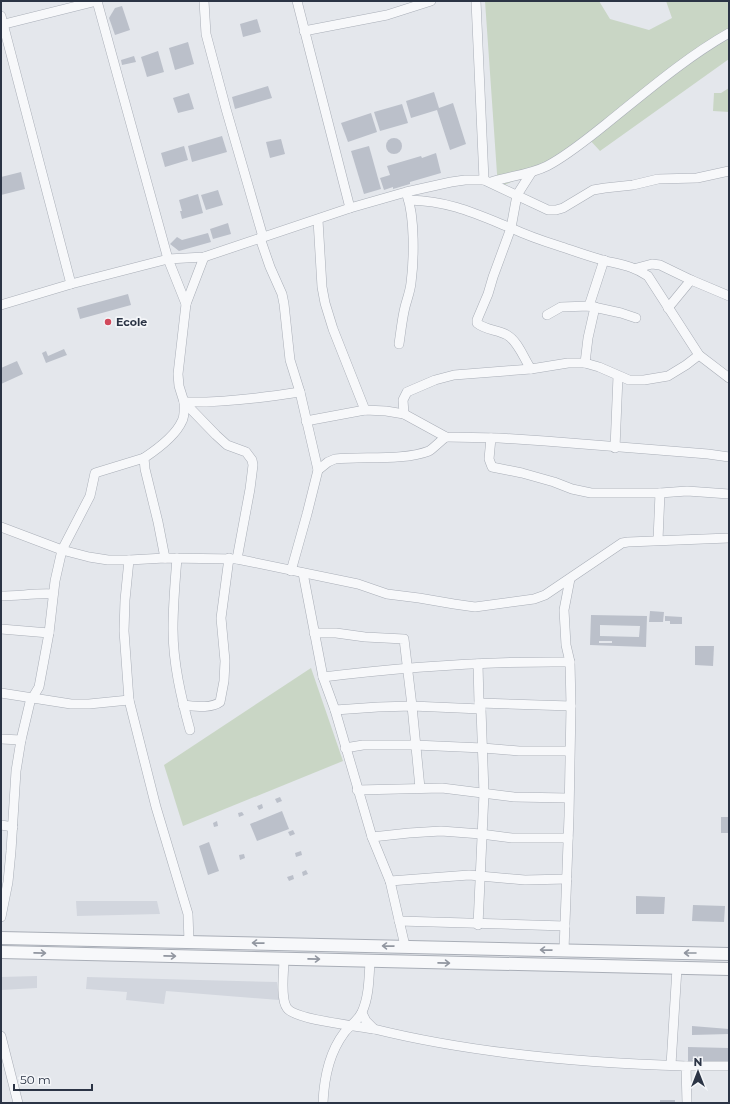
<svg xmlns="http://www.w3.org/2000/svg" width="730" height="1104" viewBox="0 0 730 1104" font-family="Montserrat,sans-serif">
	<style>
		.built { fill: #d2d6de }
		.green { fill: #c9d6c5 }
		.building { fill: #bbc0ca; fill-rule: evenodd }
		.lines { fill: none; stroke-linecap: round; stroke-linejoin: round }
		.minor-casing { stroke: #a9aeb7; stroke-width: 10 }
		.tertiary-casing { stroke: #a9aeb7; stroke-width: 14 }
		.minor { stroke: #f7f8fa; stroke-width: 9 }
		.tertiary { stroke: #f7f8fa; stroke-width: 12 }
		.oneway { stroke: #9196a0 }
		.poi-dot { fill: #d1495b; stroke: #f4f6f9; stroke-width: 1.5 }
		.labels { text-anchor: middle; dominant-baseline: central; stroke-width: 3.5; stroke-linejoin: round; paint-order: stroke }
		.poi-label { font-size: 11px; font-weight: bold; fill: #2b3445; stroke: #f4f6f9; text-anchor: start }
	</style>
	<rect width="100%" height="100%" fill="#e4e7ec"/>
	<g class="built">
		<polygon points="76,901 157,901 160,914 77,916"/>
		<polygon points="37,976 37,988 1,990 1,977"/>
		<polygon points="87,977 277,982 279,1000 166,991 164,1004 126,1000 127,992 86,989"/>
	</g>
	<g class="green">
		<polygon points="485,1 599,1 610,19 649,30 672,18 666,1 729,1 729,59 600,151 588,138 531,173 498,188"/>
		<polygon points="729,88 729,112 713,111 714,93 721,93"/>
		<polygon points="311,668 343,761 183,826 164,765"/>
	</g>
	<g class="building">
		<polygon points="122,6 130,30 115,35 109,18 115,8"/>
		<polygon points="257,19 261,32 243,37 240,24"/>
		<polygon points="188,42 194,64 175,70 169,48"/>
		<polygon points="158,51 164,72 147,77 141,57"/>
		<polygon points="134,56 136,62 122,65 121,60"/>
		<polygon points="268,86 272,98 235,109 232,97"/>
		<polygon points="434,92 439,108 453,103 466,144 450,150 437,110 411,118 406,101"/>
		<polygon points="189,93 194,109 178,113 173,98"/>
		<polygon points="402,104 408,123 380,131 374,112"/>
		<polygon points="371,113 377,132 348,142 341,123"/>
		<polygon points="222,136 227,152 192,162 188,146"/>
		<circle cx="394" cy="146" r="8"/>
		<polygon points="281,139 285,154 270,158 266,142"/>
		<polygon points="184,146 188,160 165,167 161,153"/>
		<polygon points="369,146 381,189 364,194 351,151"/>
		<polygon points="436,153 441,173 410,182 410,184 393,189 393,187 384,190 380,178 390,175 387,166 421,156 422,158"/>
		<polygon points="21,172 25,189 1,195 1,177"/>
		<polygon points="218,190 223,205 206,210 201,195"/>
		<polygon points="198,194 203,213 182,219 180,211 182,211 179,200"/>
		<polygon points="228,223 231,234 213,239 210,229"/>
		<polygon points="208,233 211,242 179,251 170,244 177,237 182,240"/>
		<polygon points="128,294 131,305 80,319 77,308"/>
		<polygon points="64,349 67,355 46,363 42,353 46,351 48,356"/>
		<polygon points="17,361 23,374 1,384 1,368"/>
		<polygon points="650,611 664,612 663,622 649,622"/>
		<path d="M591,615L647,616L646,647L590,645ZM600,625L640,626L639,637L600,636ZM599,641H612V643H599Z"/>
		<polygon points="665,616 682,617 682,624 670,624 670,621 665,621"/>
		<polygon points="695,646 714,646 713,666 695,665"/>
		<polygon points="280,797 282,801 277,803 275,799"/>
		<polygon points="262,804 263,808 259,810 257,806"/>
		<polygon points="282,811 289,829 257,841 250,824"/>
		<polygon points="242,812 244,815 239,817 238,813"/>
		<rect x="721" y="817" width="8" height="16"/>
		<polygon points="217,821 218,826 214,827 213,823"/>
		<polygon points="293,830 295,834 290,836 288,832"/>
		<polygon points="209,842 219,871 208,875 199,846"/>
		<polygon points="301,851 302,855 296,857 295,853"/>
		<polygon points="244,854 245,858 240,860 239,855"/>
		<polygon points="306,870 308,874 303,876 302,872"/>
		<polygon points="293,875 294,879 289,881 287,877"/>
		<polygon points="636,896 665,897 664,914 636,914"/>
		<polygon points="693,905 725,906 724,922 692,921"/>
		<polygon points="692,1026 729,1029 729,1034 692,1035"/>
		<polygon points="688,1047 728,1048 728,1062 688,1062"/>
		<rect x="660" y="1100" width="15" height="3"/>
	</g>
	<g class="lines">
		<defs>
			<g id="minor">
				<polyline points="204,1 206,34 226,109 263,237"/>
				<polyline points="297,1 350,208"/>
				<polyline points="476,1 484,180"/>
				<polyline points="1,16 71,284"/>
				<polyline points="1,25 97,1 168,259 186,304 178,374 179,386 184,402 216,435 227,445 246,452 252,460 253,465 250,489 237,559"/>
				<polyline points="304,31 387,15 431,1"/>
				<path d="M531,173L517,195L511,228L493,277L488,294L477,320V323C485,330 498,330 507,335C518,341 524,359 531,369"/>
				<path d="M491,182C509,176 529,175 547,166C568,155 587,139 606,124C646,92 685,58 729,33"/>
				<path d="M409,200C449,201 474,213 511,228C526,235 543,241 559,246C574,251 590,257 606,261C623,265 633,266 648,276L699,355L729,378"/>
				<polyline points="318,220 322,287 325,303 333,329 365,410"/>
				<polyline points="260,238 270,267 282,294 284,304 290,360 300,392 318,470 307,514 291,571"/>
				<polyline points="637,268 652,264 660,265 691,280"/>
				<polyline points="186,304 204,257"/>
				<polyline points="1,305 71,284 168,259 204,257 350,208 406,192 451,182 465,180 484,180 548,210 556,210 563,208 593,190 605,188 633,185 658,179 697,178 729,171"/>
				<polyline points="589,306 604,260"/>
				<polyline points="668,308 691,280 729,296"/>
				<polyline points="547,315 561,307 589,306 621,313 636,318"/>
				<path d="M399,344C401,331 402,319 405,307C407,299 410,292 411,283C414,260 415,218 407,195"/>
				<polyline points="585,363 588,338 595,307"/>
				<polyline points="404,414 403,400 407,392 435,380 454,375 531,369 568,363 585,363 599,367 629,380 644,380 668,376 686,365 699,355"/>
				<polyline points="306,421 365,410 386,411 404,414 446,437 499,438 545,441 708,454 729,457"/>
				<polyline points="491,438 489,459 492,467 522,473 554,482 572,489 591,493 660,493 687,491 729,494"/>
				<polyline points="615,448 618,376"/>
				<path d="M318,470L328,462L335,459C363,456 403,461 429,451C434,448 440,441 446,437"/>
				<polyline points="1,527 62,550 89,557 108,560 129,560 165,558 237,559 358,584 387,594 419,598 454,604 475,607 534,599 545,595 622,543 628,542 729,538"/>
				<polyline points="658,540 660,493"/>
				<path d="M165,558L158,522L145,469L144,458C156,450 176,435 182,421C185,416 184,408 184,402C223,403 261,398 300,392"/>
				<path d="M177,558C175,582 173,605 173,629C173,663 181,697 190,730"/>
				<polyline points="129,560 125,600 124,631 129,700 156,807 188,914 189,942"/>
				<polyline points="303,573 323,677 335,710 372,837 390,881 405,946"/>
				<path d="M1,596C19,596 36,593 53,594"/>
				<polyline points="1,629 49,633"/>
				<polyline points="314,633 336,633 365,637 404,639 412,706 420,788"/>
				<path d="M323,677C405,667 487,661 570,662"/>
				<polyline points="1,693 71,704 89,704 129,700"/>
				<polyline points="479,703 571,706"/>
				<path d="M183,705C194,706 211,709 220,702L224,681L225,661L221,618L229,558"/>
				<polyline points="335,710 378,707 412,706 481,709"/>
				<polyline points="1,739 21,740"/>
				<polyline points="345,748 363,745 415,745 483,748 519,751 569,751"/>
				<polyline points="357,790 442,788 514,797 568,798"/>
				<polyline points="1,825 13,827"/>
				<polyline points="372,837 409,833 441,831 481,834 512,838 568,838"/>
				<polyline points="390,881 469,875 525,880 567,879"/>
				<polyline points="1,917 8,882 11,851 16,771 21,740 30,702 39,687 49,633 55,581 62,550 90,496 95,473 144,458"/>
				<polyline points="399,921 565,926"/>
				<polyline points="478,925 484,793 481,709 479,703 478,664"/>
				<polyline points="564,950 569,816 571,706 570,662 566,645 564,610 570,579"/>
				<path d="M284,959C284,970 280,999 287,1008C295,1020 358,1026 374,1029"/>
				<path d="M362,1013L366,1021L374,1029C475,1054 582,1063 686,1066L687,1103"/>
				<polyline points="1,1036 18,1103"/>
				<polyline points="671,1065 677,968"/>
				<polyline points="686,1066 729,1066"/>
				<path d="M323,1103C324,1079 329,1053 344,1033C349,1026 358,1021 362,1012C369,997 369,978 370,961"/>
			</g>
			<g id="tertiary">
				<polyline points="1,938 729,954"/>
				<polyline points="1,952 729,969"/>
			</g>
		</defs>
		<use href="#minor" class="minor-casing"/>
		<use href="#tertiary" class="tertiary-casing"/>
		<use href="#minor" class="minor"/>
		<use href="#tertiary" class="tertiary"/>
	</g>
	<defs><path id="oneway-shaft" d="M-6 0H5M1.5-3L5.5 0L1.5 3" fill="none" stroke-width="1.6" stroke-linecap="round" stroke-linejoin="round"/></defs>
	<g class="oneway">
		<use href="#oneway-shaft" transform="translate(258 943) rotate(-179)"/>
		<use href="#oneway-shaft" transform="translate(388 946) rotate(-179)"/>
		<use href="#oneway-shaft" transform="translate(546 950) rotate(-179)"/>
		<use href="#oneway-shaft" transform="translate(40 953) rotate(1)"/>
		<use href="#oneway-shaft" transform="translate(690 953) rotate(-180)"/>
		<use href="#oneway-shaft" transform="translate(170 956) rotate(1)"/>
		<use href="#oneway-shaft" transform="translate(314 959) rotate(1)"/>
		<use href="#oneway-shaft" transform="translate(444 963) rotate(1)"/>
	</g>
	<circle class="poi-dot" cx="108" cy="322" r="4"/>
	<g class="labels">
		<g class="poi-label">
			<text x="116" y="322">Ecole</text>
		</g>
	</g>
	<rect width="730" height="1104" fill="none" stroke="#2b3445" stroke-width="4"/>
	<g transform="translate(698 1072)" stroke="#f4f6f9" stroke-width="3" paint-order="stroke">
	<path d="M0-3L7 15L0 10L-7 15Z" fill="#2b3445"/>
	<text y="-6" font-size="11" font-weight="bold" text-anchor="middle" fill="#2b3445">N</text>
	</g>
	<path d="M14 1084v6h78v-6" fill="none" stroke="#2b3445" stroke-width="2"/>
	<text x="20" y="1084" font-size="12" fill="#2b3445" stroke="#f4f6f9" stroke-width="3" paint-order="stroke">50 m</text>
</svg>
